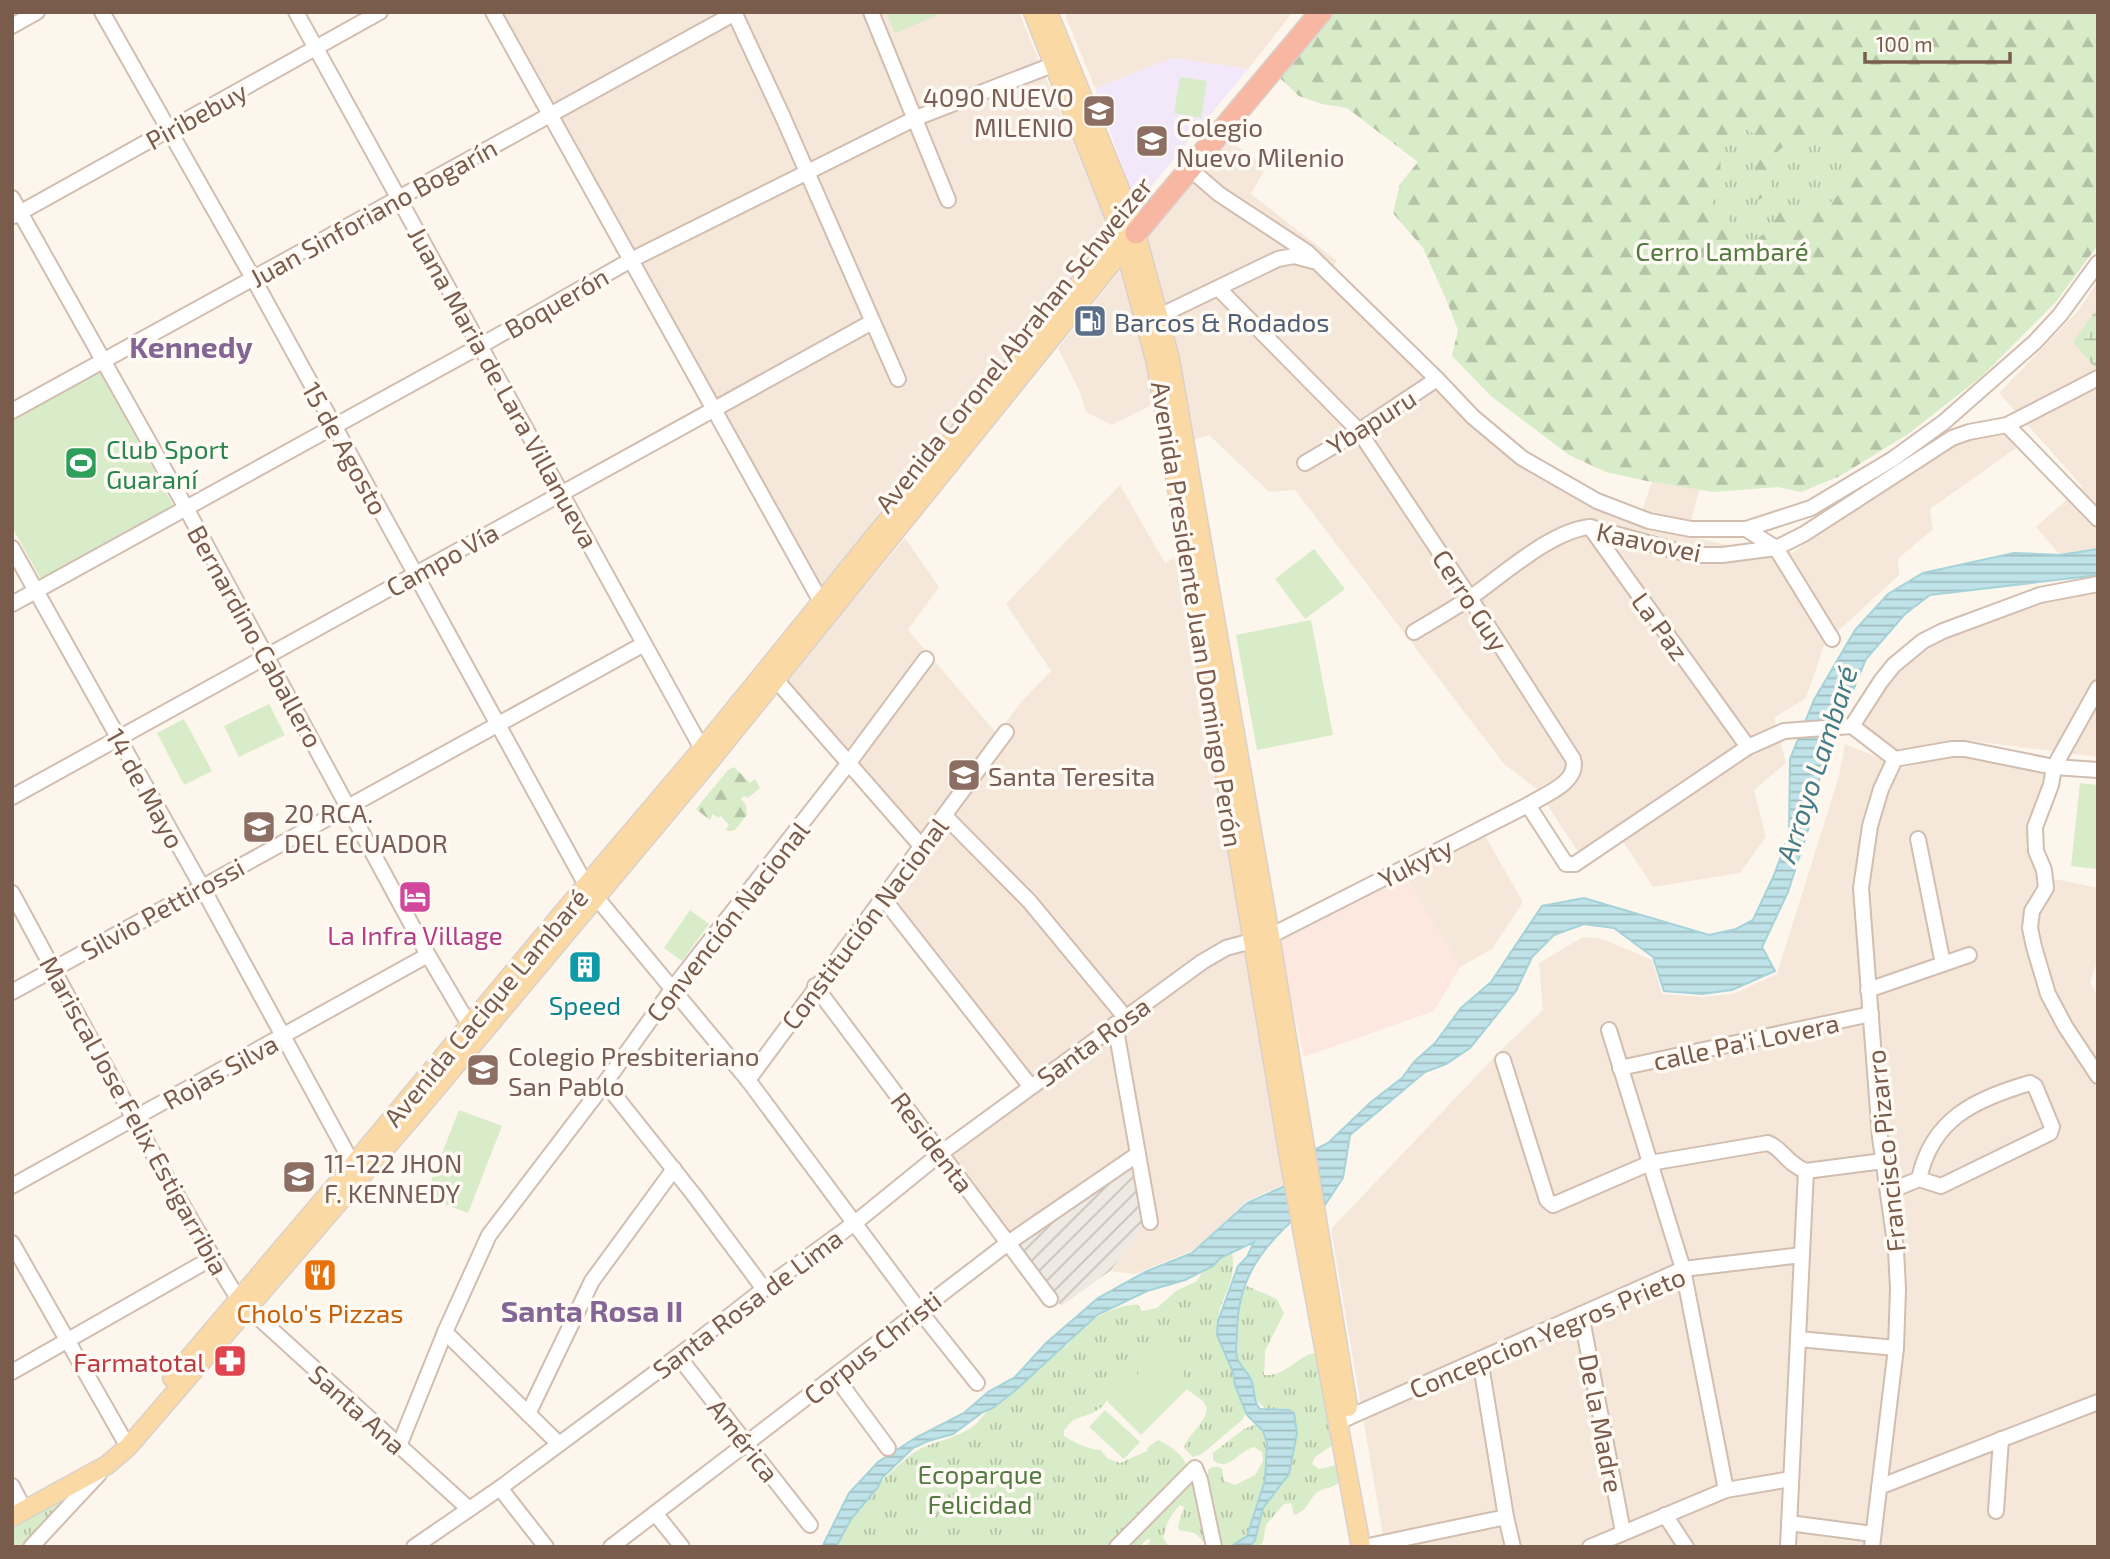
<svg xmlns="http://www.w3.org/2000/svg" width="2110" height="1559" viewBox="0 0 2110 1559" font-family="'Exo 2',sans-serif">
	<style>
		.residential { fill: #f5e8da }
		.commercial { fill: #fde8e0 }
		.industrial { fill: url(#industrial-furrows) }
		.education { fill: #f3e8fa }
		.grass { fill: #d8ecc9 }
		.forest { fill: url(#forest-firs) }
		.wetland { fill: url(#wetland-marsh) }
		.park { fill: url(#park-tufts) }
		.water { fill: url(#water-rules); stroke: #a5d3da; stroke-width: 2 }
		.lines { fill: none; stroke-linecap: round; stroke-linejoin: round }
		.minor-casing { stroke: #d1beb0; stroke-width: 18 }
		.major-casing { stroke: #dad1cd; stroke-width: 21 }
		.highway-casing { stroke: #dad1cd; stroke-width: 24 }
		.minor { stroke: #fff; stroke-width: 14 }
		.major { stroke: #fbd9a5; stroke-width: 18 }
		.highway { stroke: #f7b7a3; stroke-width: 21 }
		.labels { text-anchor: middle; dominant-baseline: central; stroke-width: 7; stroke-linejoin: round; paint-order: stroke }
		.education-label { font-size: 26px; fill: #785e54; stroke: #fffaf3; text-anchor: start }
		.street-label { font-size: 26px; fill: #7a5c4d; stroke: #fffaf3 }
		.park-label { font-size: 26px; fill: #537a41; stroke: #fffaf3 }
		.service-label { font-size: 26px; fill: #4e5e75; stroke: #fffaf3; text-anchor: start }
		.leisure-label { font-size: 26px; fill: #27864d; stroke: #fffaf3; text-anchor: start }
		.hotel-label { font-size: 26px; fill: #b23c85; stroke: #fffaf3 }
		.culture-label { font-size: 26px; fill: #0d838f; stroke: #fffaf3 }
		.food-label { font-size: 26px; fill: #c56008; stroke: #fffaf3 }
		.health-label { font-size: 26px; fill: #be3a42; stroke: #fffaf3; text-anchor: end }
		.water-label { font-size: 28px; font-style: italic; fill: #437c86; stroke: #fffaf3 }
		.quarter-label { font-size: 30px; font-weight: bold; fill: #846695; stroke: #fffaf3 }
	</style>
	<defs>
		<pattern id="industrial-furrows" width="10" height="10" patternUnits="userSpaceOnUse" patternTransform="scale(1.75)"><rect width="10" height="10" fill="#efe9e4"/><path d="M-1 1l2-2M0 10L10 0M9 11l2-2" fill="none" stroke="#c7c0bb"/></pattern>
		<pattern id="forest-firs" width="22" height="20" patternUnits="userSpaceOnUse" patternTransform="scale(1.75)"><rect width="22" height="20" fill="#d8ecc9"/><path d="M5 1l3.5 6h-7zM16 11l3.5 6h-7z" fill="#b4c2a5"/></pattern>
		<pattern id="wetland-marsh" width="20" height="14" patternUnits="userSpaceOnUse" patternTransform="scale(1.75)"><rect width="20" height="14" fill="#d8ecc9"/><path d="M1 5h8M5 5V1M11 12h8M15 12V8" fill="none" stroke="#b4c2a5"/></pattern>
		<pattern id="park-tufts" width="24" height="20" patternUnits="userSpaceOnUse" patternTransform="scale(1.75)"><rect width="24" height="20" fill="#d8ecc9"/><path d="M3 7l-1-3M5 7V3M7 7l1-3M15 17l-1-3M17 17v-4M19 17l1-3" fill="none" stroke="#b4c2a5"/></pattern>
		<pattern id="water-rules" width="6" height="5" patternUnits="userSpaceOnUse" patternTransform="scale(1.75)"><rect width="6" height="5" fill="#bfe3e8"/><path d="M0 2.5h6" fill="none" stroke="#a0bbbe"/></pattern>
	</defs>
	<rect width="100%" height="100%" fill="#fdf6ec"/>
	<g class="residential">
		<polygon points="494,12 1019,12 1110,233 823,595"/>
		<polygon points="1064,12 1293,12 1248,69 1173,58 1095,88"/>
		<polygon points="1226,138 1266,167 1251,194 1337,261 1327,275 1533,462 1638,523 1654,476 1702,480 1687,536 1762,553 1793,552 1957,444 2001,430 2016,448 1930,509 1933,529 1898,559 1899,575 1825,643 1806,698 1774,718 1786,763 1754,790 1766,837 1740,873 1653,887 1615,829 1578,852 1537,789 1504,764 1295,490 1269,492 1209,435 1185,443 1154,404 1111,425 1086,412 1080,392 1058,348"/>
		<polygon points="2098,280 2098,549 2060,555 2036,527 2082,486 1999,393 2079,310"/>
		<polygon points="1120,485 1165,563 1182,554 1243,944 1285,1184 1245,1202 1196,1249 1135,1274 1110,1271 1147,1223 1017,1248 948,1155 1040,1091 950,968 894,901 928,847 785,681 905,538 939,587 908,630 997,734 1022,701 1051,671 1006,604"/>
		<polygon points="2098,593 2098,757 1972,741 1944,742 1896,753 1863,727 1878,699 1919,649 1997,619 2039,600"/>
		<polygon points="1845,744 1903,768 1941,757 1967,758 2047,773 2026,846 2036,875 2098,888 2098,959 2090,982 2098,997 2098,1547 1618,1547 1615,1542 1603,1547 1385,1547 1331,1229 1501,1050 1543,1010 1539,963 1583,937 1600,938 1652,960 1662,994 1702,997 1733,994 1777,974 1839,776"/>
		<polygon points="1484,834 1523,902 1492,949 1460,967 1405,876"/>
	</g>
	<polygon class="commercial" points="1405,876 1460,967 1434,1011 1304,1057 1278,941"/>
	<polygon class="industrial" points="1136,1164 1147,1223 1110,1271 1061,1306 1017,1248"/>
	<polygon class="education" points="1173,58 1248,69 1136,205 1095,88"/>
	<g class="grass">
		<polygon points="886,12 934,12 936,16 895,33"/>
		<polygon points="1180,77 1207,81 1201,118 1174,113"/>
		<polygon points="100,372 174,507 41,579 12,527 12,420"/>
		<polygon points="1314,549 1345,589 1305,619 1275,579"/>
		<polygon points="1311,620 1333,735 1257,750 1236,635"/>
		<polygon points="269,704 285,735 239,757 224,726"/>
		<polygon points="184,719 212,771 184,785 157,733"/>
		<polygon points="2080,783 2098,785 2098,869 2071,866"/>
		<polygon points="690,910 709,924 682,961 664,948"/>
		<polygon points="459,1110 502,1126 468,1213 425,1197"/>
		<polygon points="1163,1336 1202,1374 1141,1435 1103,1397"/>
		<polygon points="1105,1410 1140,1442 1124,1459 1089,1427"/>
	</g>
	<g class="forest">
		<polygon points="1327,12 2098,12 2098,245 2055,303 1981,377 1908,434 1840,476 1801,492 1778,487 1714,492 1647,481 1606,472 1569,455 1491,396 1452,356 1458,330 1446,299 1423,248 1393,213 1400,184 1418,162 1347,108 1322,104 1299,96 1280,78 1290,58"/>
		<polygon points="734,767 750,783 755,779 760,788 748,798 744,796 741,799 746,805 747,815 735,830 728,831 726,829 729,825 721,816 718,818 713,814 710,820 696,809 728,770"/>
	</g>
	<polygon class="wetland" points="2098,307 2098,371 2073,342"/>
	<g class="park">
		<path d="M1743,128L1755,134C1762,157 1749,172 1759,200L1773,190L1770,178L1774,155C1791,138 1809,133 1829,146L1831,143L1841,141C1862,159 1855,178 1839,194C1831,202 1823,210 1811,212C1801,213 1792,211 1783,207C1757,247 1751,254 1722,210L1712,208L1716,189L1720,187L1721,143L1734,130Z"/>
		<path d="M1224,1251L1232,1253C1238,1285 1216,1300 1218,1326L1239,1291L1247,1286L1277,1299L1284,1313L1265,1351L1264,1375C1289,1377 1298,1351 1323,1352L1336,1443L1315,1457L1312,1464L1319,1469L1341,1464L1340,1481C1334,1488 1327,1487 1319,1491C1308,1498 1311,1509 1294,1515L1291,1503L1284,1504L1266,1525L1263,1542L1259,1547H1204V1542L1195,1533L1179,1530L1178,1526L1184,1507L1180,1505C1170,1515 1166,1525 1163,1538L1169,1547H1146L1151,1540L1147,1539L1140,1547H1124L1189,1481L1208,1474V1470C1213,1466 1217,1466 1222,1469L1224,1481L1235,1485L1255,1475L1263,1461L1262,1452L1254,1447C1238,1450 1230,1473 1213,1460V1453L1244,1429L1259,1423L1269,1412L1254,1398L1242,1420L1202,1454L1193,1457L1184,1448C1189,1432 1205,1425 1207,1408L1203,1401L1185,1388L1184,1371L1176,1368L1169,1344L1164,1343L1143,1359L1136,1380L1113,1390L1103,1406L1093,1413L1073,1420L1064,1430V1436C1075,1443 1087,1449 1101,1450L1107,1458L1120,1463L1147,1451L1148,1447L1158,1440C1172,1446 1183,1455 1188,1468L1112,1547H835C852,1511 878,1482 908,1457C928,1440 955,1441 975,1425C980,1420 984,1414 989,1409C1012,1384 1041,1366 1067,1345C1075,1338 1081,1328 1089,1322C1098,1315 1128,1302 1138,1305L1142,1311L1157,1308L1176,1291L1197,1281L1209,1259Z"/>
		<polygon points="62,1495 65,1499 20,1547 12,1547 12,1524"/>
	</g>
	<g class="water">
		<polygon points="2098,549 2098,575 1930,595 1905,614 1866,659 1823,763 1808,830 1788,892 1762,947 1775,971 1732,990 1702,994 1664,991 1653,957 1614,928 1584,924 1554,935 1532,957 1516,991 1470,1048 1446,1064 1425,1072 1350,1135 1343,1178 1325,1205 1314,1150 1328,1143 1371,1102 1402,1078 1414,1062 1435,1043 1461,1008 1491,982 1542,906 1584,898 1709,935 1736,929 1753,920 1774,875 1789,834 1790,759 1814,700 1855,630 1888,594 1923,573 2014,553 2060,555"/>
		<path d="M1287,1185L1293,1220C1258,1252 1238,1282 1237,1331C1237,1339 1235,1350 1237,1358C1240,1366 1248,1372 1251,1380C1256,1391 1252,1400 1260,1409L1289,1410L1294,1413L1297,1433L1289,1474L1263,1508L1255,1540L1250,1547H1230L1247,1536L1265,1480L1267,1443L1263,1431L1247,1415L1235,1385L1233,1372L1217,1335L1218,1321L1238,1266L1247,1257L1254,1242L1220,1258L1213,1266L1185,1280L1147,1291L1097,1315L1018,1388L993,1408L983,1412L953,1434L928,1441L913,1448L882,1478L878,1487L851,1519L836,1547H822L849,1493L878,1462L915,1438L964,1413L988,1392L1015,1377L1046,1343L1098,1298L1145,1272L1192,1253L1247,1203Z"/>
	</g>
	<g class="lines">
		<defs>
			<g id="minor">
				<polyline points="102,12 253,278 586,885 748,1080 919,1310 977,1383"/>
				<polyline points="296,12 706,756"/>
				<polyline points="493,12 825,609"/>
				<polyline points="734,12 782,115 898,379"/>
				<polyline points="871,12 948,200"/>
				<polyline points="12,26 37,12"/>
				<polyline points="1190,169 1219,194 1307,252 1437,379 1473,417 1522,458 1597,501 1649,521 1691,529 1746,529 1811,508 1893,459 1944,422 2035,342 2060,315 2098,263"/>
				<polyline points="12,198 186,508 428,955 474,1033"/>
				<polyline points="14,216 380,12"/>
				<polyline points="1149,321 1278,259 1294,256 1313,261"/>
				<polyline points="12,411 735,13"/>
				<polyline points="2007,425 2098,519"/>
				<polyline points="1305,463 1359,431 1437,379"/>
				<polyline points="1590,527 1748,747"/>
				<polyline points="1746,529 1776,548 1832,639"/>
				<polyline points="12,548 202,887 357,1172"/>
				<polyline points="12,604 480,346 631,260 916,118 1055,64 1061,65"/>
				<path d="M1414,632C1434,620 1455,608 1474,595C1505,573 1553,530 1590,527L1691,555H1722L1776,548L1804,534L1952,438L1969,432L2007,425L2098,378"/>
				<polyline points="777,681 922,847"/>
				<polyline points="2098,688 2054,767 2051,785 2035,827 2036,851 2044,870 2046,888 2032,911 2030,928 2034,947 2048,994 2065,1026 2098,1076"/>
				<polyline points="1852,726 1895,759 1952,749 1965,749 2054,767 2098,770"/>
				<polyline points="12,797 872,322"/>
				<polyline points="1528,805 1566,864 1575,864 1748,747 1784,731 1852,726 1881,681 1894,665 1923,641 1943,631 2040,595 2098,584"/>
				<polyline points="945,816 1030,902 1125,1017"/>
				<polyline points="1918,839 1943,964"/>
				<path d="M12,893C86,1029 157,1168 239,1300L469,1509"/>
				<polyline points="883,898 1031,1087"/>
				<polyline points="815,986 1050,1299"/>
				<polyline points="1868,990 1969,955"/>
				<polyline points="12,992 644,644"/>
				<polyline points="1115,1024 1150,1222"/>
				<polyline points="1609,1030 1683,1269 1726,1490"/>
				<path d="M1503,1060L1547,1200L1553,1205L1650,1163L1768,1143C1782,1148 1787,1164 1806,1171L1883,1161"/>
				<polyline points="1620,1068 1871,1014"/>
				<polyline points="748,1080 1006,732"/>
				<polyline points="605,1083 694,1195 764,1289"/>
				<polyline points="12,1186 428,955"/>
				<path d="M1888,1192L1919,1179C1932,1118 1976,1099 2030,1083L2035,1086L2052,1127L2050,1133L1941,1186L1919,1179"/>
				<polyline points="12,1243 128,1447"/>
				<polyline points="1581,1314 1623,1532"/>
				<polyline points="445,1332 559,1444"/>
				<polyline points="1798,1339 1896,1348"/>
				<polyline points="678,1356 810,1525"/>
				<polyline points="1480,1359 1506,1517 1513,1547"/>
				<polyline points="12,1372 212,1258"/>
				<polyline points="835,1376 888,1448"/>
				<polyline points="528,1414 592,1281 674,1169"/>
				<polyline points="1338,1422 1683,1269 1802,1255"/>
				<polyline points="399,1446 445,1332 489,1235 605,1083 673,988 848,764 926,659"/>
				<polyline points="12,1486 25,1511"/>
				<polyline points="1879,1487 2098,1402"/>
				<polyline points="500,1488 546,1547"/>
				<polyline points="1996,1511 2001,1439"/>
				<polyline points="655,1513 682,1547"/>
				<polyline points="1665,1515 1686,1547"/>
				<polyline points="1789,1523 1873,1534"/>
				<polyline points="1373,1545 1506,1517"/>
				<polyline points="31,1547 99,1474"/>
				<path d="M414,1547L500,1488L678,1356L764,1289L856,1222L941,1153L1202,962L1226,948L1270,936L1528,805C1544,795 1580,782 1573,759L1470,598L1359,431L1218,288"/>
				<polyline points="611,1547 1008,1243 1138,1154"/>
				<polyline points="1117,1547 1195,1468 1200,1480 1214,1547"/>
				<polyline points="1590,1547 1726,1490 1791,1479"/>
				<polyline points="1788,1547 1806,1171"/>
				<polyline points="1872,1547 1896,1348 1898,1289 1896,1250 1880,1137 1861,888 1870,826 1881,789 1895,759"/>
			</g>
			<g id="major">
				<polyline points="1033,12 1121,233 1156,363 1290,1163 1361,1547"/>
				<polyline points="1048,12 1132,219 1170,359 1270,936 1348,1407"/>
				<polyline points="172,1378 353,1165 566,909 702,749 1132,219"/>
				<polyline points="12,1517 107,1465 128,1447 414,1115 709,762 1136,233"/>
			</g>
			<polyline id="highway" points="1136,233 1321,12"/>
		</defs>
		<use href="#minor" class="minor-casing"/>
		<use href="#major" class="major-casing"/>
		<use href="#highway" class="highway-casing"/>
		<use href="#minor" class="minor"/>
		<use href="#major" class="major"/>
		<use href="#highway" class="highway"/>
	</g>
	<defs>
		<symbol id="school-square" viewBox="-11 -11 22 22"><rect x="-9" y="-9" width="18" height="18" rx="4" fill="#8d6e63" stroke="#fffaf3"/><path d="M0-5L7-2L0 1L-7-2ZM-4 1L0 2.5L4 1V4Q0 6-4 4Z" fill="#fff"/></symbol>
		<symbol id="fuel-square" viewBox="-11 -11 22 22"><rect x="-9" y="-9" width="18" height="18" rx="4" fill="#5c6f8a" stroke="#fffaf3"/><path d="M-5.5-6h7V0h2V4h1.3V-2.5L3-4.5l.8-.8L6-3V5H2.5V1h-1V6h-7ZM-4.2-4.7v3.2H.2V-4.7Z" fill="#fff"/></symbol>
		<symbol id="stadium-square" viewBox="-11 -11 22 22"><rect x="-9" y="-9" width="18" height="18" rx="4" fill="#2e9e5b" stroke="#fffaf3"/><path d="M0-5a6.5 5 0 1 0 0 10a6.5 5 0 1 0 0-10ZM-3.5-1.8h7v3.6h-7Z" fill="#fff"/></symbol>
		<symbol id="hotel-square" viewBox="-11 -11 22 22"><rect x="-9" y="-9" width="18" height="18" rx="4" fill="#d1479c" stroke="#fffaf3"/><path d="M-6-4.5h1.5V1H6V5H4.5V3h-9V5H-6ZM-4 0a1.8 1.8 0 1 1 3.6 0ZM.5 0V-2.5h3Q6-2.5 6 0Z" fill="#fff"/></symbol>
		<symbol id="building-square" viewBox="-11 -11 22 22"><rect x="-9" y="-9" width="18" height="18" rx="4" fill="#0f9aa8" stroke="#fffaf3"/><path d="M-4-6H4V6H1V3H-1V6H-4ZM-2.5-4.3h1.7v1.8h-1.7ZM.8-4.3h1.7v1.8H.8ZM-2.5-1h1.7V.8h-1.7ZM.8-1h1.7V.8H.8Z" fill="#fff"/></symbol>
		<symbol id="restaurant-square" viewBox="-11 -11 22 22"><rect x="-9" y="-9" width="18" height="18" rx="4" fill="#e8710a" stroke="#fffaf3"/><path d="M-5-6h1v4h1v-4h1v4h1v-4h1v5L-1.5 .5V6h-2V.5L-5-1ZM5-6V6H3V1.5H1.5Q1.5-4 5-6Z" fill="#fff"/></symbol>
		<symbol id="pharmacy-square" viewBox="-11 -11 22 22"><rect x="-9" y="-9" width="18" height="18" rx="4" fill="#e0444e" stroke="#fffaf3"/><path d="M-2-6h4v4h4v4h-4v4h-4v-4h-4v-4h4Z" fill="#fff"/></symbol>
	</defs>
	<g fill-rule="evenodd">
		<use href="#school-square" x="1080" y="92" width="38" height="38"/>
		<use href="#school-square" x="1133" y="122" width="38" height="38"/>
		<use href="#fuel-square" x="1071" y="302" width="38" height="38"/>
		<use href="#stadium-square" x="62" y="444" width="38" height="38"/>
		<use href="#school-square" x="945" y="756" width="38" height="38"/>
		<use href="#school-square" x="240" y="808" width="38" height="38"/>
		<use href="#hotel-square" x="396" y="878" width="38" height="38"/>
		<use href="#building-square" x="566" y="948" width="38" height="38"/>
		<use href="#school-square" x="464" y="1051" width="38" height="38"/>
		<use href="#school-square" x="280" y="1158" width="38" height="38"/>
		<use href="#restaurant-square" x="301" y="1256" width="38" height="38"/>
		<use href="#pharmacy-square" x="211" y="1342" width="38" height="38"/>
	</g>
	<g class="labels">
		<g class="education-label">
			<text x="1074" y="96" text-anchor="end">4090 NUEVO<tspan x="1074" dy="30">MILENIO</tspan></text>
			<text x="1176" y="126">Colegio<tspan x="1176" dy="30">Nuevo Milenio</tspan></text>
			<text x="988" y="775">Santa Teresita</text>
			<text x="284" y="812">20 RCA.<tspan x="284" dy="30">DEL ECUADOR</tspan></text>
			<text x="508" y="1055">Colegio Presbiteriano<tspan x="508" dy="30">San Pablo</tspan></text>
			<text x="324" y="1162">11-122 JHON<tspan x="324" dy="30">F. KENNEDY</tspan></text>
		</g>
		<g class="street-label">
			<text transform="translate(196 115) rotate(-29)">Piribebuy</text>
			<text transform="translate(373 212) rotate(-29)">Juan Sinforiano Bogarín</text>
			<text transform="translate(556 302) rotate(-30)">Boquerón</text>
			<text transform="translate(1013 344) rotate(-51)">Avenida Coronel Abrahan Schweizer</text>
			<text transform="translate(504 387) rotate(61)">Juana Maria de Lara Villanueva</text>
			<text transform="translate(1371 421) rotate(-32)">Ybapuru</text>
			<text transform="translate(346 448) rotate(61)">15 de Agosto</text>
			<text transform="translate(1649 541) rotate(12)">Kaavovei</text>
			<text transform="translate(442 559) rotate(-29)">Campo Vía</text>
			<text transform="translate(1471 600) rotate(57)">Cerro Guy</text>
			<text transform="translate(1198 614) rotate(81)">Avenida Presidente Juan Domingo Perón</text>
			<text transform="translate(1661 626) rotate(54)">La Paz</text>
			<text transform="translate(256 636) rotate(61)">Bernardino Caballero</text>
			<text transform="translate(146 788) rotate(61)">14 de Mayo</text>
			<text transform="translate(1415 862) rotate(-27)">Yukyty</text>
			<text transform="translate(162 908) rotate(-29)">Silvio Pettirossi</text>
			<text transform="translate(727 921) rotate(-52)">Convención Nacional</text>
			<text transform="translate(864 923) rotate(-53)">Constitución Nacional</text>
			<text transform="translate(485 1007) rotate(-50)">Avenida Cacique Lambaré</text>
			<text transform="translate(1093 1041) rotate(-36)">Santa Rosa</text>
			<text transform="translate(1746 1041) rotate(-12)">calle Pa'i Lovera</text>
			<text transform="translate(220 1071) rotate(-29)">Rojas Silva</text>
			<text transform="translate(135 1115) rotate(61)">Mariscal Jose Felix Estigarribia</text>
			<text transform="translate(933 1142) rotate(53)">Residenta</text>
			<text transform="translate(1885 1151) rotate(-96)">Francisco Pizarro</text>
			<text transform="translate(747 1303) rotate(-37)">Santa Rosa de Lima</text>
			<text transform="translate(1547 1332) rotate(-23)">Concepcion Yegros Prieto</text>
			<text transform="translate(872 1347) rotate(-38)">Corpus Christi</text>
			<text transform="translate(358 1409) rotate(42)">Santa Ana</text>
			<text transform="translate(1602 1423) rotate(79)">De la Madre</text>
			<text transform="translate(744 1440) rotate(52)">América</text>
		</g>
		<g class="park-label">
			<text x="1722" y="250">Cerro Lambaré</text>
			<text x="980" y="1473">Ecoparque<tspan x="980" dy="30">Felicidad</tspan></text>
		</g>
		<g class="service-label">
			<text x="1114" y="321">Barcos &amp; Rodados</text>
		</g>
		<g class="leisure-label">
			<text x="106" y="448">Club Sport<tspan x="106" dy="30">Guaraní</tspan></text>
		</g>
		<g class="hotel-label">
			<text x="415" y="934">La Infra Village</text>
		</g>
		<g class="culture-label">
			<text x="585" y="1004">Speed</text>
		</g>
		<g class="food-label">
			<text x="320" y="1312">Cholo's Pizzas</text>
		</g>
		<g class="health-label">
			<text x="205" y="1361">Farmatotal</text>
		</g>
		<g class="water-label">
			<text transform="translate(1816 764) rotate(-72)">Arroyo Lambaré</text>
		</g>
		<g class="quarter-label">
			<text x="191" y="346">Kennedy</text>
			<text x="592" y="1310">Santa Rosa II</text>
		</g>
	</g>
	<rect width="2110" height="1559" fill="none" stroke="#7a5c4d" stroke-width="28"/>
	<path d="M1865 52v10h145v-10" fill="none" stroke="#7a5c4d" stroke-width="3.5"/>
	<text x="1876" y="52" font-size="21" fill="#7a5c4d" stroke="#fffaf3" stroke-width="5" paint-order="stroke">100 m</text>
</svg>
